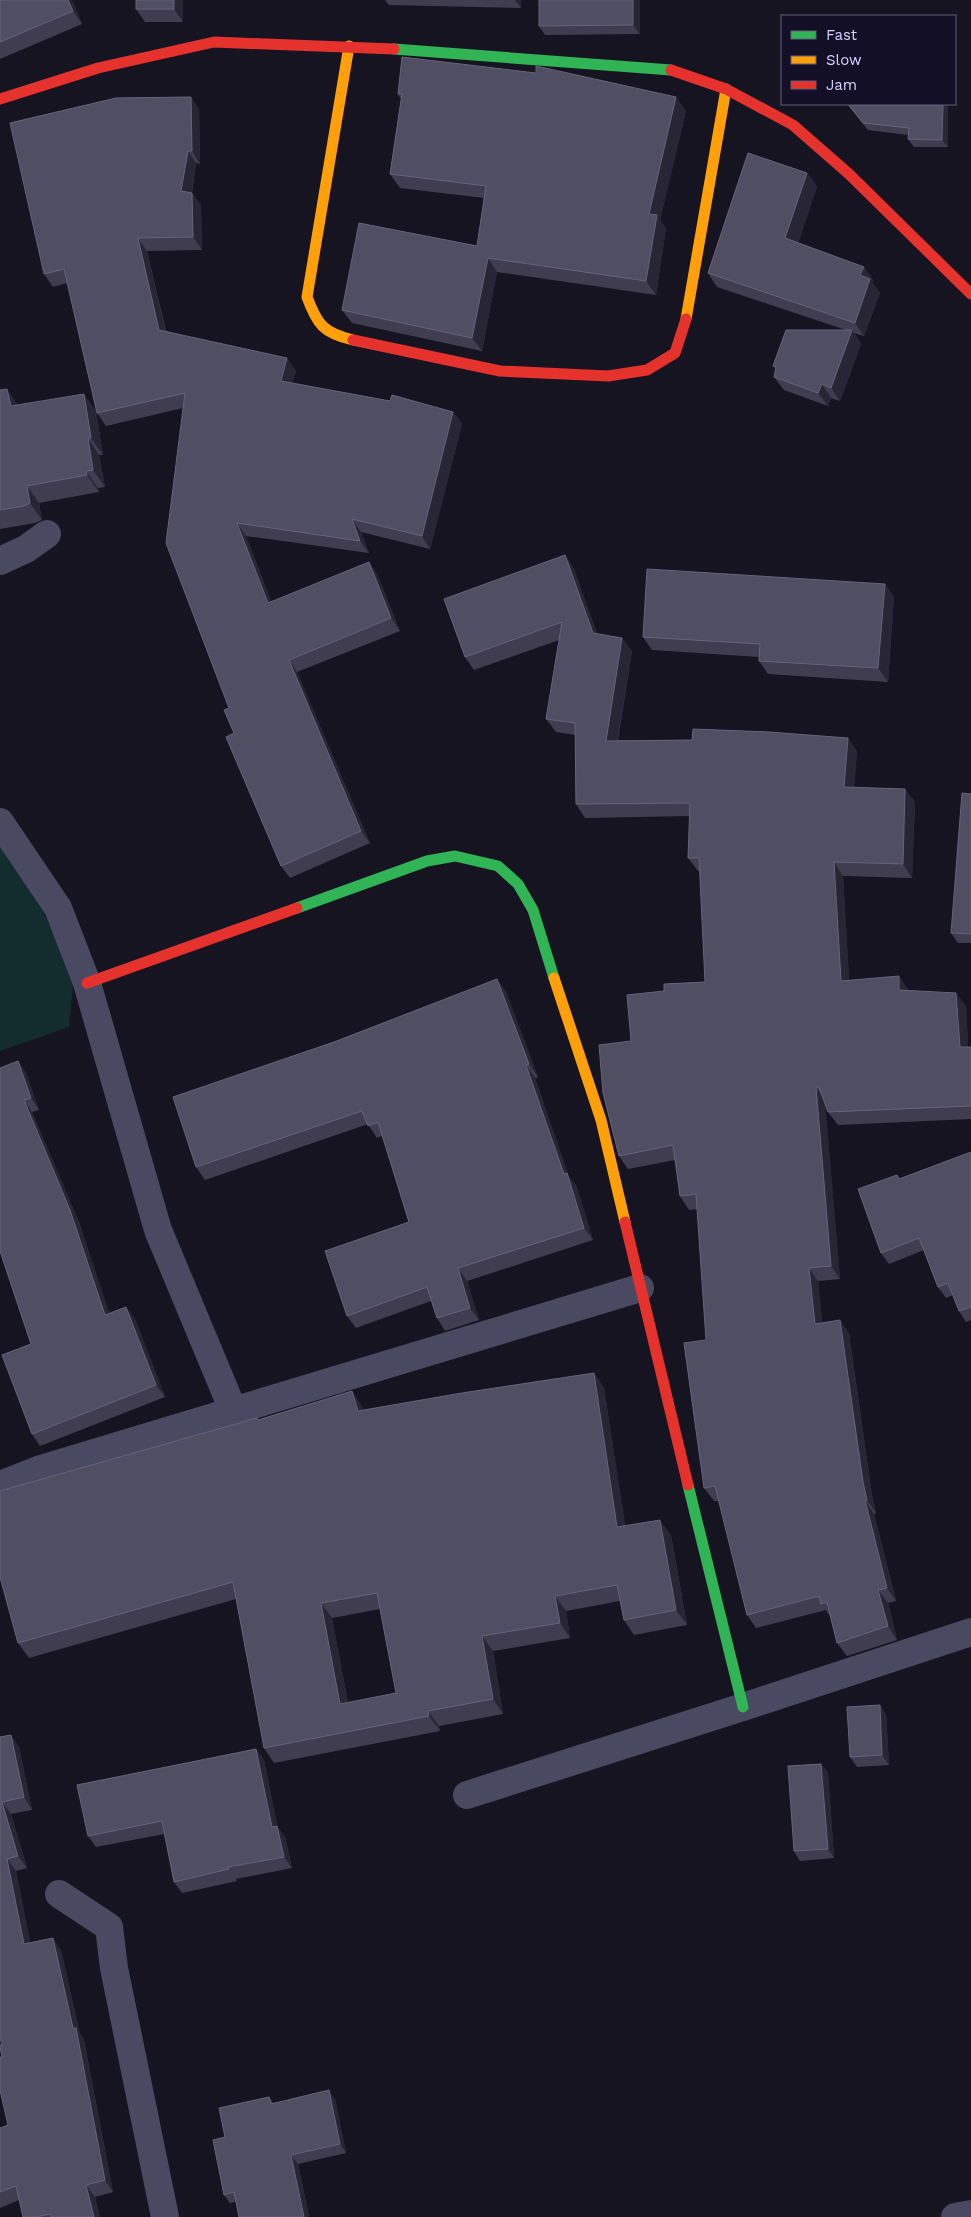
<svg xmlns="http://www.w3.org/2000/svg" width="971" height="2217" viewBox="0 0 971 2217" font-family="'Work Sans',sans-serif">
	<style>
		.green { fill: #132c2d }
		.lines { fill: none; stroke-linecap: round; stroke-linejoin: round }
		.street { stroke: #4a4962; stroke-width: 28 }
		.fast { stroke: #30b455; stroke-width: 11 }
		.slow { stroke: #ff9f0a; stroke-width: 11 }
		.jam { stroke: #e5322d; stroke-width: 11 }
		.wall { fill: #403d50; fill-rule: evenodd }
		.shaded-wall { fill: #282635 }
		.building { fill: #504e63; stroke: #66637b; fill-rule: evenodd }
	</style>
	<rect width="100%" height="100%" fill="#161421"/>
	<polygon class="green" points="0,843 24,873 74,975 69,1027 0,1051"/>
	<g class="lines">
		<g class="street">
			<polyline points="0,561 26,549 47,534"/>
			<polyline points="0,822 58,908 87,983 158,1230 233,1410"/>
			<polyline points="0,1485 38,1470 640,1288"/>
			<polyline points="467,1795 743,1707 971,1632"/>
			<polyline points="59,1894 109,1927 114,1968 165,2217"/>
			<polyline points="955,2217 971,2214"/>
		</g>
		<g class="fast">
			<polyline points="394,49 671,70"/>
			<polyline points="297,908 427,861 455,856 498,866 518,884 533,910 554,978"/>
			<polyline points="688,1485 743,1707"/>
		</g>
		<g class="slow">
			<path d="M349,46L307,297C317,324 323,333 353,340"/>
			<polyline points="686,319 726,89"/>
			<polyline points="554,978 601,1120 625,1222"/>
		</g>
		<g class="jam">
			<polyline points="671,70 726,89 793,125 849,174 971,294"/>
			<polyline points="0,99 98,68 214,42 394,49"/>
			<polyline points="353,340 500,371 608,376 647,370 675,353 686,319"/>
			<polyline points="87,983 297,908"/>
			<polyline points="625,1222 688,1485"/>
		</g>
	</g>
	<g class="wall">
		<polygon points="0,0 72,0 82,24 0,59"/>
		<polygon points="183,0 183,22 145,22 136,9"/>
		<polygon points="385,0 521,0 521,8 389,5"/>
		<polygon points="640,0 640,34 545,35 539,26"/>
		<polygon points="398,94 686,111 660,220 666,228 656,295 497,272 482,351 352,323 342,310 477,246 484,198 400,188 390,174 401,99"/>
		<polygon points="191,97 199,110 200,164 196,163 192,193 201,205 202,250 147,251 166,331 296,371 292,383 390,401 453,412 462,424 430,549 361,532 369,553 246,536 271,601 377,574 400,631 297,672 370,843 290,878 281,866 234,733 229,708 183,408 106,426 97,413 67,283 53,287 44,274"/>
		<polygon points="847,104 948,104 948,147 914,147 908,139 908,135 868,130"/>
		<polygon points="807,173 817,186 798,243 864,267 873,280 872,282 880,293 864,336 854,333 861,344 840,401 831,398 828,406 784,390 774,377 776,369 773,366 846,330 717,287 708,273"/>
		<polygon points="0,390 19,405 96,411 103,455 99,455 105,487 98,488 99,492 39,503 42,520 35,523 0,529"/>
		<polygon points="565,555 574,569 597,634 632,651 618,740 857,751 854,788 905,789 915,802 912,878 843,876 849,980 909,990 966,1006 968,1047 971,1047 971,1119 838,1125 828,1112 825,1104 840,1279 818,1281 822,1323 849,1333 872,1495 876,1513 874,1514 896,1601 888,1603 897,1640 847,1656 837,1643 830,1617 826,1610 756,1628 747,1615 719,1501 714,1501 704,1488 706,1340 697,1209 689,1210 680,1196 675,1160 628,1169 619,1156 631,1041 664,991 705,982 700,871 698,871 688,858 690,816 585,818 576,804 575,735 556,732 546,719 559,640 474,670 465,657"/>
		<polygon points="885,584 894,597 888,682 768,674 759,661 759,657 652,650 643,637"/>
		<polygon points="971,794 971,943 958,943 951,933"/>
		<polygon points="497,979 506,992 538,1077 535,1078 569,1177 576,1185 593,1240 467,1281 479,1320 445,1331 437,1318 431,1301 356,1328 347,1316 409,1222 382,1136 377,1138 368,1124 205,1180 196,1167 334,1042"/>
		<polygon points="18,1061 26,1073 39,1110 32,1112 79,1222 109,1314 126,1307 135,1319 165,1397 40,1446 32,1434 31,1344"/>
		<polygon points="971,1152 971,1320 966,1322 959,1311 953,1295 946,1298 938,1287 924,1250 889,1264 881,1253 900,1179"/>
		<path d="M594,1373L604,1388L625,1526L671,1535L687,1625L634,1635L624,1620L620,1601L566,1611L570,1638L493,1651L503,1714L439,1726L440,1731L274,1763L264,1748L236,1599L29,1658L18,1643L258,1420L362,1406L363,1410ZM380,1609L396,1693L348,1703L332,1618Z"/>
		<polygon points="886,1714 889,1765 857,1767 850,1757"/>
		<polygon points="11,1735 19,1747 32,1810 11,1814 27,1868 16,1871 30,1943 61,1950 80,2034 84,2040 113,2192 95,2197 100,2217 23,2217 19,2200 0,2208 0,2128 8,2125 2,2045 0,1737"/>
		<polygon points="256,1749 264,1760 277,1826 285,1837 292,1868 236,1879 237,1881 182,1893 174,1882 164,1834 96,1847 88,1836"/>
		<polygon points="821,1764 828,1773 834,1858 800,1861 794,1851"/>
		<polygon points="269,2097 273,2103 335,2099 346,2153 298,2164 309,2217 239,2217 236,2202 230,2203 224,2195 225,2137"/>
	</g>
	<g class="shaded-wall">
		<polygon points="68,0 72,0 82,24 73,11"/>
		<polygon points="174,0 183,0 183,22 174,9"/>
		<polygon points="515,0 521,0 521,8"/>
		<polygon points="633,0 640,0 640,34 633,25"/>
		<polygon points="191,97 199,110 200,164 192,151"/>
		<polygon points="676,97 686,111 660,220 666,228 656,295 646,281 649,214"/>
		<polygon points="943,104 948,104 948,147 942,140"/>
		<polygon points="188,151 196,163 190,203 181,191"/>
		<polygon points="807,173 817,186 795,252 785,238"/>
		<polygon points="192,193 201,205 202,250 193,237"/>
		<polygon points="138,238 147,251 168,343 159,330"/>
		<polygon points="488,258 497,272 482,351 472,338"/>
		<polygon points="864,267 873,280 872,282 880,293 864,336 855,323 860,275"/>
		<polygon points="852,330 861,344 840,401 831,388"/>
		<polygon points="287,358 296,371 290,394 281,381"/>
		<polygon points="822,384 831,398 828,406 818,393"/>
		<polygon points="7,389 19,406 11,406"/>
		<polygon points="84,394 96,411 103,455 91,438"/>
		<polygon points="453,412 462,424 430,549 422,536"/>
		<polygon points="88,438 99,455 105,487 93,470"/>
		<polygon points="86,471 98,488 99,492 87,475"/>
		<polygon points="27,486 39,503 42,520 30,503"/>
		<polygon points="352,519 361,532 369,553 360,541"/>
		<polygon points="237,523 246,536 276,615 268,603"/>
		<polygon points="565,555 574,569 602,647 593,633"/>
		<polygon points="369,562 377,574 400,631 391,618"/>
		<polygon points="885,584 894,597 888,682 878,668"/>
		<polygon points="622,638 632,651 615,754 606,741"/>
		<polygon points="289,660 297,672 370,843 361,831"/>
		<polygon points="848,738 857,751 853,801 844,787"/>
		<polygon points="905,789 915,802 912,878 903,864"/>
		<polygon points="834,862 843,876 850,994 841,981"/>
		<polygon points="899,976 909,990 908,1003 899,990"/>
		<polygon points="497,979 506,992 538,1077 529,1064"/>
		<polygon points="956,993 966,1006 969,1061 960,1047"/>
		<polygon points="18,1061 26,1073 39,1110 31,1098"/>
		<polygon points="526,1065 535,1078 569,1177 576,1185 593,1240 584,1228 564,1174"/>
		<polygon points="816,1087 825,1101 840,1279 831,1266"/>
		<polygon points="24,1100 32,1112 79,1222 114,1327 105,1315"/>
		<polygon points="458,1268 467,1281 479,1320 470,1308"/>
		<polygon points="809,1268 818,1281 824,1337 815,1324"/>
		<polygon points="126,1307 135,1319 165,1397 156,1385"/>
		<polygon points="840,1320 849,1333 872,1495 876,1513 867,1500 863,1482"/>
		<polygon points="594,1373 604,1388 628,1542 617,1527"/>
		<polygon points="352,1391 362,1406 368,1426 358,1411"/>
		<polygon points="865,1500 874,1514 896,1601 887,1588"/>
		<polygon points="660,1520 671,1535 687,1625 676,1610"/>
		<polygon points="878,1590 888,1603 897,1640 888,1626"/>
		<polygon points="555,1596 566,1611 570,1638 560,1623"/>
		<polygon points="321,1603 332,1618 351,1719 340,1704"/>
		<polygon points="482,1636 493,1651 503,1714 493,1699"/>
		<polygon points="880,1705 886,1714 889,1765 882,1755"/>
		<polygon points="428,1711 439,1726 440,1731 429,1716"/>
		<polygon points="11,1735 19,1747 32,1810 24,1797"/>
		<polygon points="256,1749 264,1760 280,1838 272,1827"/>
		<polygon points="821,1764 828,1773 834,1858 828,1849"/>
		<polygon points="2,1802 11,1814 27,1868 18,1856"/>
		<polygon points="277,1826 285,1837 292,1868 284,1857"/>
		<polygon points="7,1859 16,1871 33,1956 24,1944"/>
		<polygon points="53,1938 61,1950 80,2034 84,2040 113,2192 105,2180 73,2028"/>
		<polygon points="329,2090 335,2099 346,2153 340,2144"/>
		<polygon points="291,2155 298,2164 309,2217 304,2217"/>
		<polygon points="86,2185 95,2197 100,2217 94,2217"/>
	</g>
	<g class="building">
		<polygon points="0,0 68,0 73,11 0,42"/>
		<rect x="136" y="0" width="38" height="9"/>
		<polygon points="539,0 633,0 633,25 539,26"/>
		<polygon points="402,57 536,73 536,66 676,97 649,214 657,215 646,281 488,258 472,338 342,310 359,223 477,246 486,186 390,174 402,94 398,94"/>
		<polygon points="191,97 192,151 188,151 181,191 192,193 193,237 138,238 159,330 287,358 281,381 390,401 392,395 453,412 422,536 352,519 360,541 237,523 268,603 369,562 391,618 289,660 361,831 281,866 226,737 234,733 224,710 229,708 166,543 185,393 97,413 64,269 44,274 10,123 116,98"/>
		<polygon points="848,104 943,104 942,140 908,139 909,128 863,123"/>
		<polygon points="748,153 807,173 785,238 864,267 860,275 870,279 855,323 708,273"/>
		<polygon points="786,330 852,330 831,388 822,384 818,393 774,377 776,367 773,366"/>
		<polygon points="7,389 11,406 84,394 91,438 88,438 93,470 86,471 87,475 27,486 30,503 24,506 0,510 0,390"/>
		<polygon points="565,555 593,633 622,638 606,741 692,740 693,729 769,732 848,738 844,787 905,789 903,864 834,862 841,981 899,976 899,990 956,993 960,1047 971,1047 971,1106 828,1112 819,1087 816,1087 831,1266 809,1268 815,1324 840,1320 863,1482 867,1500 865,1500 887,1588 878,1590 888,1626 837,1643 827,1602 821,1604 819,1596 747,1615 715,1486 704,1488 684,1343 706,1340 696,1194 680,1196 673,1145 619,1156 603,1093 599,1045 631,1041 627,995 664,991 664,984 705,982 699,858 688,858 690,803 576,804 575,723 546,719 562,622 465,657 444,599"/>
		<polygon points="647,569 885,584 878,668 759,661 760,644 643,637"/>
		<polygon points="962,793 971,794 971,934 951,933"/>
		<polygon points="497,979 529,1064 526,1065 564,1174 567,1173 584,1228 458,1268 470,1308 437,1318 427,1287 347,1316 325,1251 409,1222 378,1122 368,1126 362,1111 196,1167 173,1097 334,1042"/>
		<polygon points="18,1061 31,1098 24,1100 70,1210 105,1315 126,1307 156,1385 32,1434 2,1355 31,1344 0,1251 0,1068"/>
		<polygon points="971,1152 971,1307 959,1311 948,1283 938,1287 919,1238 881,1253 858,1189 897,1175 899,1179"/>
		<path d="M594,1373L617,1527L660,1520L676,1610L624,1620L617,1585L555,1596L560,1623L482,1636L493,1699L428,1711L429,1716L264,1748L233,1582L18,1643L0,1577V1491L257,1418L258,1420L352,1391L358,1411L462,1393ZM377,1593L396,1693L340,1704L321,1603Z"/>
		<polygon points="880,1705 882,1755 850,1757 847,1707"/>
		<polygon points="11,1735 24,1797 2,1802 18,1856 7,1859 24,1944 53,1938 73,2028 76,2028 105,2180 86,2185 94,2217 51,2217 50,2214 36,2217 23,2217 16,2186 0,2192 0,2128 8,2125 0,2090 0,2057 2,2057 0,2047 0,2045 2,2045 0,2038 0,1737"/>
		<polygon points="256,1749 272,1827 277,1826 284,1857 228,1867 229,1869 174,1882 162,1821 88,1836 77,1785"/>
		<polygon points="821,1764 828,1849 794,1851 788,1766"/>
		<polygon points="329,2090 340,2144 291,2155 304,2217 239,2217 234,2192 224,2195 213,2140 225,2137 219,2108 269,2097 271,2104"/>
	</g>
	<rect x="781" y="15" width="175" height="90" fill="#130f26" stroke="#625e7d"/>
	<rect x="791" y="31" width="25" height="8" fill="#30b455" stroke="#625e7d"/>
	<text x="826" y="40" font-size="15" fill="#d9d4ff">Fast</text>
	<rect x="791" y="56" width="25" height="8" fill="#ff9f0a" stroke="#625e7d"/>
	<text x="826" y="65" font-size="15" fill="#d9d4ff">Slow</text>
	<rect x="791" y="81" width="25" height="8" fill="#e5322d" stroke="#625e7d"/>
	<text x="826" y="90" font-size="15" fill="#d9d4ff">Jam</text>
</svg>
